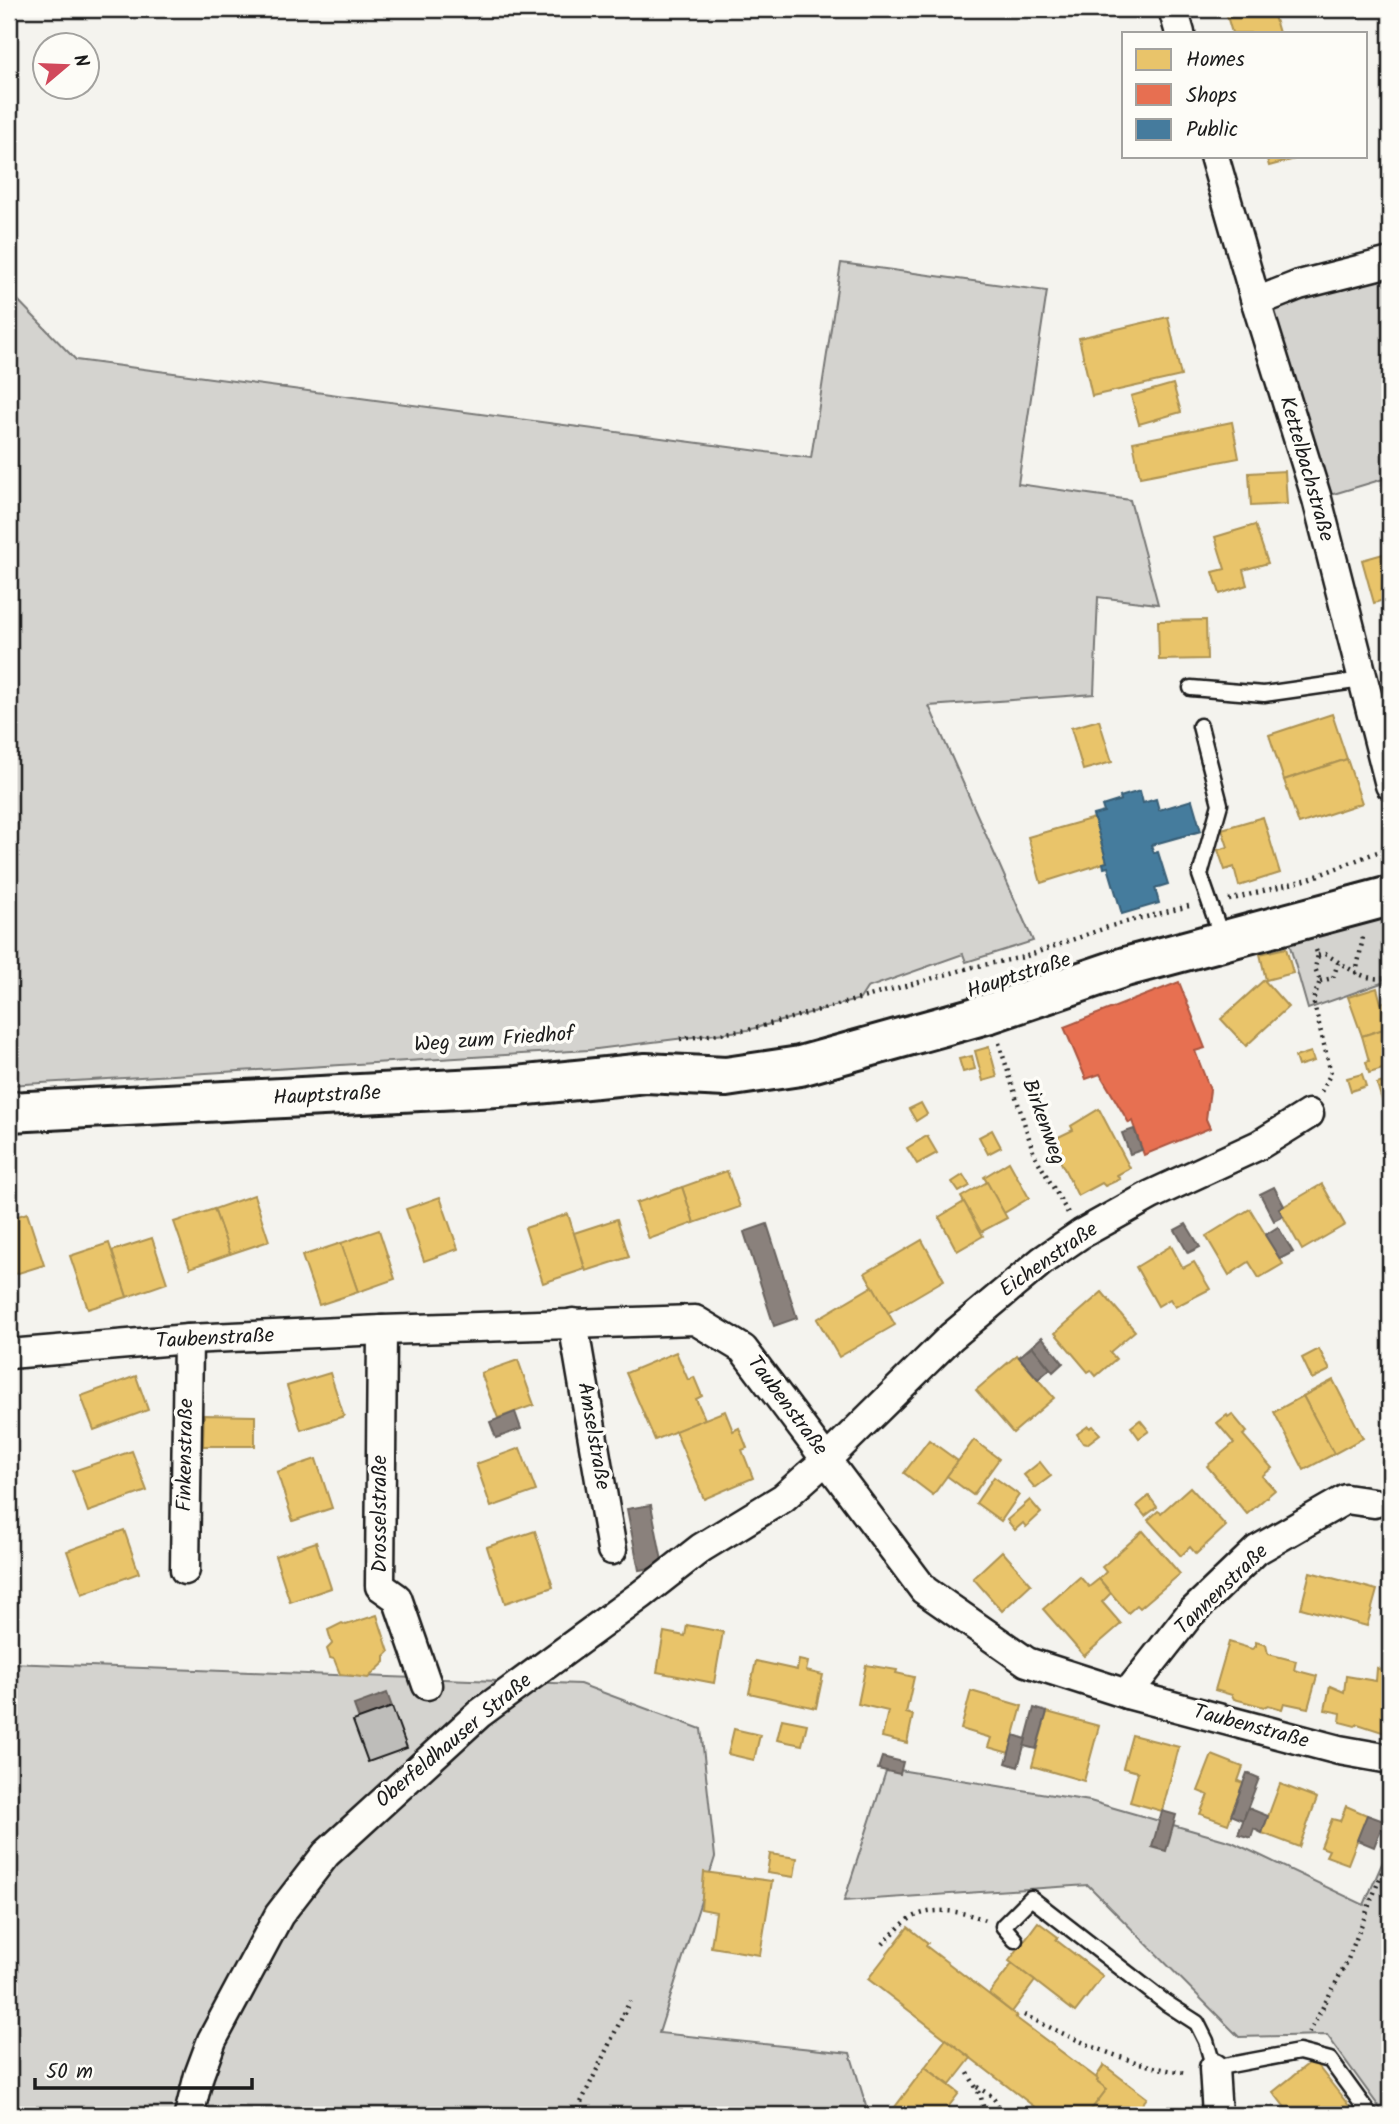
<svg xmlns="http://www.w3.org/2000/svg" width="1399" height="2124" viewBox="0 0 1399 2124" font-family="Kalam,sans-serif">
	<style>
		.green { fill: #d4d3cf; stroke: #787876; stroke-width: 2 }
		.homes { fill: #e9c46a; stroke: #ac9253; stroke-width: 2 }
		.shops { fill: #e76f51; stroke: #aa5641; stroke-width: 2 }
		.public { fill: #457b9d; stroke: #395e76; stroke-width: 2 }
		.industry { fill: #8a817c; stroke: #69635f; stroke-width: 2 }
		.building { fill: #bebdba; stroke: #1c1c1c; stroke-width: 2 }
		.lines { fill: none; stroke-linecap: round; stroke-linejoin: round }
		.service-casing { stroke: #1c1c1c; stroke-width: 19 }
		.minor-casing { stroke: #1c1c1c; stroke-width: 33 }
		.secondary-casing { stroke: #1c1c1c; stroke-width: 44 }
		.path { stroke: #1c1c1c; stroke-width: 4.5; stroke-dasharray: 2 5; stroke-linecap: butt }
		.service { stroke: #fdfcf7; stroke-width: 14 }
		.minor { stroke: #fdfcf7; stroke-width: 28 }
		.secondary { stroke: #fdfcf7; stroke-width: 38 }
		.labels { text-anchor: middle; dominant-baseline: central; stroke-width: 7; stroke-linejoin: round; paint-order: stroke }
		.street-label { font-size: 21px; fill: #1c1c1c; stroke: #fdfcf7 }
	</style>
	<rect width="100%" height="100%" fill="#f4f3ee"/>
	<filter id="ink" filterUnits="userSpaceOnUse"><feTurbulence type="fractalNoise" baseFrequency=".0143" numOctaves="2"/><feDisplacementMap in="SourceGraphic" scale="14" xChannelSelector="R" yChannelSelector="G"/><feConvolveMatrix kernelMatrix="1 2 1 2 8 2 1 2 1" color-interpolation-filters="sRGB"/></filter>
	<g filter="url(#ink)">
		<g class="green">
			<polygon points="841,263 1047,291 1018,484 1130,500 1158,604 1098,597 1094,694 929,706 1033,941 966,962 963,954 867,988 860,999 748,1030 589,1050 9,1085 9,291 76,360 811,458"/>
			<polygon points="1390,266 1390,477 1317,499 1256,302"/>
			<polygon points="1383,917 1390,921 1390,980 1308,1009 1289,943"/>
			<polygon points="9,1663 580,1684 701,1729 715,1857 659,2033 850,2053 869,2115 9,2115"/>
			<polygon points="887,1768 1090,1801 1232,1842 1364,1905 1388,1850 1390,1850 1390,2115 1385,2115 1327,2035 1239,2037 1088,1885 844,1901"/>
		</g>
		<g class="homes">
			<polygon points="1225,9 1272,9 1279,33 1232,33"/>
			<polygon points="1266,156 1306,156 1269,166"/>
			<polygon points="1168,317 1181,376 1092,396 1079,338"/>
			<polygon points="1173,384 1181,412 1139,424 1131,396"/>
			<polygon points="1232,422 1239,458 1140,477 1133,442"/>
			<polygon points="1285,471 1287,504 1251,506 1249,473"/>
			<polygon points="1255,525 1268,563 1243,570 1247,585 1220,594 1213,572 1225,569 1215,537"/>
			<polygon points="1390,552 1390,598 1374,603 1362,560"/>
			<polygon points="1206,620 1207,659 1159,660 1158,621"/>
			<polygon points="1332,714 1347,759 1284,780 1269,735"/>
			<polygon points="1099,720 1112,762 1083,770 1071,728"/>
			<polygon points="1347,759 1362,803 1299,824 1284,780"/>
			<polygon points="1263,817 1280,873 1239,886 1234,867 1225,870 1218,850 1228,847 1222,829"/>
			<polygon points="1094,818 1107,862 1041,883 1028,837"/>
			<polygon points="1286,948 1293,973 1266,980 1260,954"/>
			<polygon points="1264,980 1288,1007 1246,1046 1221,1019"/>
			<polygon points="1377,988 1381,1003 1390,1000 1390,1027 1362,1036 1348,997"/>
			<polygon points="1390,1027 1390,1067 1369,1073 1366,1062 1369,1061 1362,1036"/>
			<polygon points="989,1047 997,1077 983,1081 975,1051"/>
			<polygon points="1311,1052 1314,1061 1298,1066 1295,1057"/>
			<polygon points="972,1056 975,1069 963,1072 959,1059"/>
			<polygon points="1362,1074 1366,1086 1351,1091 1347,1078"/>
			<polygon points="1390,1080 1390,1109 1388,1099 1382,1100 1377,1084"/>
			<polygon points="921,1103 927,1114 916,1121 909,1109"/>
			<polygon points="1099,1109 1130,1168 1117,1175 1120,1179 1105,1186 1102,1183 1078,1196 1050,1141 1073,1130 1071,1126"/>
			<polygon points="992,1130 1001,1147 988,1154 979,1137"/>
			<polygon points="927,1136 937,1153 917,1164 907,1148"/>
			<polygon points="1009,1162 1029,1198 1004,1213 984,1177"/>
			<polygon points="727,1171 740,1207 694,1223 682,1187"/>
			<polygon points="963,1175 970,1186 959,1192 952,1182"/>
			<polygon points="987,1182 1007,1218 981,1232 961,1197"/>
			<polygon points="1322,1184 1345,1225 1302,1250 1279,1209"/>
			<polygon points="682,1187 694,1223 649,1239 636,1203"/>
			<polygon points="254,1195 269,1241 230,1254 214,1209"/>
			<polygon points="440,1197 458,1249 424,1261 406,1209"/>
			<polygon points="964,1202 983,1236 957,1251 939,1217"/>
			<polygon points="214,1209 230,1254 190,1268 174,1222"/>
			<polygon points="1250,1209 1283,1264 1259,1278 1249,1262 1229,1275 1206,1236"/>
			<polygon points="27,1213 44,1265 9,1276 9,1219"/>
			<polygon points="568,1214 585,1269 543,1283 525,1228"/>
			<polygon points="617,1219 629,1257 586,1271 574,1233"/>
			<polygon points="379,1230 395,1279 358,1292 341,1243"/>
			<polygon points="152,1238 167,1283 127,1297 112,1251"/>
			<polygon points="922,1240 944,1280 888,1313 865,1273"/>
			<polygon points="109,1243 127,1297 88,1309 70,1256"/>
			<polygon points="341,1243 358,1292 319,1305 302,1256"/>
			<polygon points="1171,1246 1183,1268 1194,1262 1210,1289 1175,1307 1170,1299 1158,1306 1136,1267"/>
			<polygon points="873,1286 895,1325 839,1357 817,1319"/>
			<polygon points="1102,1292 1135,1331 1110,1352 1116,1359 1096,1376 1091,1370 1088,1372 1055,1333"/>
			<polygon points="1319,1349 1330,1370 1312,1379 1302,1358"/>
			<polygon points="676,1352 688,1380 694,1377 702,1396 696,1399 705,1419 655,1440 626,1373"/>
			<polygon points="1017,1355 1054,1398 1013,1433 976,1390"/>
			<polygon points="518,1360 534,1405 498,1418 481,1373"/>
			<polygon points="330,1373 344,1416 301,1430 287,1386"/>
			<polygon points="136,1376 148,1410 94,1430 81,1396"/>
			<polygon points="1333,1380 1363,1438 1334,1454 1303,1396"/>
			<polygon points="1303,1396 1334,1454 1304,1470 1274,1412"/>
			<polygon points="725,1411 733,1431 739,1428 747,1448 742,1450 753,1478 704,1499 675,1431"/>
			<polygon points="1232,1414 1247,1432 1243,1435 1272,1468 1262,1476 1275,1490 1247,1514 1207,1466 1234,1443 1217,1423 1227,1415 1228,1417"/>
			<polygon points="204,1415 255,1416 255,1446 203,1446"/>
			<polygon points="1140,1420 1149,1431 1139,1438 1131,1427"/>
			<polygon points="1088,1426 1090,1428 1093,1426 1100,1434 1087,1444 1083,1443 1077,1434"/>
			<polygon points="929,1440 958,1461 933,1495 904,1473"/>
			<polygon points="974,1440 999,1459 973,1495 947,1476"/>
			<polygon points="520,1448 536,1491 491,1507 476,1464"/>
			<polygon points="132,1451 147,1491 88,1512 73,1471"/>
			<polygon points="316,1459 332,1508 293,1521 277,1472"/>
			<polygon points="1040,1462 1051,1476 1035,1488 1024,1475"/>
			<polygon points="994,1477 1019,1495 1001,1521 976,1503"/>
			<polygon points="1190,1487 1226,1526 1196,1554 1190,1547 1181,1556 1148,1520 1158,1511 1161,1513"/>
			<polygon points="1149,1496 1157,1507 1145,1516 1137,1506"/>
			<polygon points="1030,1500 1041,1513 1026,1527 1023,1523 1015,1530 1007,1520"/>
			<polygon points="124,1530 139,1573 82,1594 67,1551"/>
			<polygon points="535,1531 553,1587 505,1603 487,1547"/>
			<polygon points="1143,1531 1180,1574 1140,1608 1137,1605 1128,1613 1099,1579 1106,1572 1102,1567"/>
			<polygon points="316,1542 331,1588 290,1602 275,1556"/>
			<polygon points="1002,1551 1031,1584 1002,1611 973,1578"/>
			<polygon points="1310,1572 1377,1590 1367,1626 1301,1608"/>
			<polygon points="1080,1577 1089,1587 1099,1579 1111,1593 1102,1602 1121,1624 1084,1656 1043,1609"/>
			<polygon points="377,1615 389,1652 385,1656 385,1662 368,1678 340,1674 334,1659 330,1658 327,1649 332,1644 328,1630 342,1623 346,1625"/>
			<polygon points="687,1625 723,1632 714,1683 657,1672 664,1632 685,1636"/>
			<polygon points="1229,1642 1252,1649 1256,1646 1256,1642 1266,1645 1268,1654 1296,1661 1294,1670 1317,1676 1308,1708 1284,1703 1282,1709 1268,1705 1264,1707 1234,1699 1232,1695 1215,1690"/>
			<polygon points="799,1660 808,1662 806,1671 823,1675 816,1708 749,1693 756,1661 797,1670"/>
			<polygon points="866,1665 897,1670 896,1673 914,1677 906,1713 913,1715 907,1743 882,1737 888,1711 858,1704"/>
			<polygon points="1377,1668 1385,1672 1390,1669 1390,1731 1385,1733 1358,1724 1355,1726 1340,1722 1341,1713 1325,1710 1330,1686 1344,1692 1346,1676 1376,1681"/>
			<polygon points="971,1691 1022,1706 1009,1753 988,1747 991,1738 961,1729"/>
			<polygon points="1047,1712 1099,1726 1084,1781 1032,1766"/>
			<polygon points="782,1719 807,1724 802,1745 777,1740"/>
			<polygon points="734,1729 760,1735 754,1760 728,1754"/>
			<polygon points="1132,1735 1179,1747 1162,1811 1130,1802 1138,1772 1123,1768"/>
			<polygon points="1212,1755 1243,1767 1238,1781 1243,1783 1228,1824 1200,1814 1208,1795 1198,1791"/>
			<polygon points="1280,1784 1317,1798 1299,1847 1262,1833"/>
			<polygon points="1346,1806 1367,1815 1348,1864 1326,1856 1329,1850 1321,1847 1332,1819 1340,1821"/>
			<polygon points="770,1854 797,1858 794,1877 767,1873"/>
			<polygon points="704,1872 772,1881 760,1955 711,1947 716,1912 701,1909"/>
			<polygon points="1038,1922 1058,1937 1056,1940 1103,1976 1075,2012 1009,1961"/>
			<polygon points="908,1927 928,1943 926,1946 1017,2016 1015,2017 1098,2079 1097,2081 1107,2089 1087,2115 1045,2115 868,1979"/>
			<polygon points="1012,1964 1035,1981 1012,2012 989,1994"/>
			<polygon points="946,2039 971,2058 950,2085 925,2067"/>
			<polygon points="1313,2060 1353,2111 1347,2115 1291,2115 1273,2092"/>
			<polygon points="1104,2065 1147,2098 1134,2115 1088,2114 1107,2089 1097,2081 1098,2079 1096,2077"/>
			<polygon points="925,2067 959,2093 942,2115 889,2115"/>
		</g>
		<polygon class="shops" points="1179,982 1205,1048 1195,1051 1210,1090 1206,1119 1210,1128 1144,1155 1132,1121 1129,1123 1100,1074 1086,1079 1064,1027"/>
		<polygon class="public" points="1140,791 1143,803 1156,799 1159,810 1192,800 1201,831 1151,845 1154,853 1158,852 1168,884 1155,888 1159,903 1122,914 1108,867 1104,868 1103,863 1107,862 1093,815 1104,812 1102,806 1121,800 1120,797"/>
		<g class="industry">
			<polygon points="1134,1129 1142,1150 1130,1154 1122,1133"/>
			<polygon points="1274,1187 1284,1206 1279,1209 1283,1216 1274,1221 1260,1194"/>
			<polygon points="767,1224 797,1318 774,1326 744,1232"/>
			<polygon points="1186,1224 1200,1247 1188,1253 1175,1230"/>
			<polygon points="1278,1227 1293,1252 1280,1259 1265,1235"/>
			<polygon points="1042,1337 1063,1363 1053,1372 1032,1346"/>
			<polygon points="1032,1346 1050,1369 1038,1379 1019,1357"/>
			<polygon points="515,1412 521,1429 496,1438 490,1422"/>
			<polygon points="651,1505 663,1566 639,1570 627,1509"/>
			<polygon points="387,1693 392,1707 359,1719 354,1705"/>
			<polygon points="1034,1708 1047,1712 1036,1749 1024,1746"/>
			<polygon points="1014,1735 1026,1739 1018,1767 1006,1763"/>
			<polygon points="882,1757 903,1762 900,1774 878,1769"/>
			<polygon points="1247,1773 1259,1778 1243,1820 1231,1815"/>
			<polygon points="1248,1808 1268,1816 1262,1833 1254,1829 1251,1838 1238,1834"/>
			<polygon points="1162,1811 1176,1815 1166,1851 1152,1847"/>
			<polygon points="1367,1815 1384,1821 1374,1847 1357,1840"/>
		</g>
		<polygon class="building" points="392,1707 407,1748 368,1762 353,1721"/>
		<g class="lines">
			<defs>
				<g id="service">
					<polyline points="1191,688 1264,694 1362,680"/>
					<polyline points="1200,726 1220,804 1200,875 1222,938"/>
					<polyline points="1015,1940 1003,1926 1031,1898 1166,2003 1197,2023 1206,2041 1214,2068 1299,2052 1330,2060 1370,2115"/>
				</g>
				<g id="minor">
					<polyline points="1173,9 1180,33"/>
					<polyline points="1214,156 1256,302 1317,499 1390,785"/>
					<polyline points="1256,302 1299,285 1390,262"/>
					<polyline points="573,1323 612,1550"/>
					<polyline points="382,1330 380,1586 397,1598 427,1685"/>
					<polyline points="9,1354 188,1339 382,1330 695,1320 743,1349 924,1590 1027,1662 1127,1694 1339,1750 1390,1759"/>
					<polyline points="185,1570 188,1339"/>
					<polyline points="1127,1694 1190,1614 1257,1550 1346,1499 1374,1503"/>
					<polyline points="1214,2068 1217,2115"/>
					<polyline points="189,2115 199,2075 212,2040 279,1915 326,1854 479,1714 641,1595 701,1548 783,1498 827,1459 951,1337 1043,1260 1081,1234 1151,1195 1259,1145 1309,1114"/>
				</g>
				<polyline id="secondary" points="9,1112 517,1086 646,1073 726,1077 800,1066 990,1013 1125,967 1390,896"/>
			</defs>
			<use href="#service" class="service-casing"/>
			<use href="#minor" class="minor-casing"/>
			<use href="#secondary" class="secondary-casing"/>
			<g class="path">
				<polyline points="1229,900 1309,879 1390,847"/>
				<polyline points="1316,950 1318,955 1315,968 1320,981 1313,1000 1331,1073 1321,1092"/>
				<path d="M1318,955L1325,954C1346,965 1364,984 1390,977"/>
				<polyline points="1356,974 1363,937"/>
				<polyline points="1320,981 1333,978 1338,963"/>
				<polyline points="680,1039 748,1030 973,967 1024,957 1111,926 1189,906"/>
				<polyline points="999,1043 1034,1154 1068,1213"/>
				<path d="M883,1944C891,1936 899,1926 908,1920C930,1905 962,1911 985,1920"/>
				<path d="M1024,2015C1076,2040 1129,2066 1187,2073"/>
				<polyline points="1309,2033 1347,1962 1390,1852"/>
				<polyline points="968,2073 981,2097 985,2115"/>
				<polyline points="977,2087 992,2096 1005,2115"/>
				<polyline points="575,2115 630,2001"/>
			</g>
			<use href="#service" class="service"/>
			<use href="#minor" class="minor"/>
			<use href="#secondary" class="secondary"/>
		</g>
	</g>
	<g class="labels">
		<g class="street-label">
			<text transform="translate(1306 469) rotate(74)">Kettelbachstraße</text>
			<text transform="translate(1019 976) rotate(-18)">Hauptstraße</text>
			<text transform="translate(494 1040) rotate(-4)">Weg zum Friedhof</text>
			<text transform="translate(327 1096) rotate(-3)">Hauptstraße</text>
			<text transform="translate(1043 1122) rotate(70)">Birkenweg</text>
			<text transform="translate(1049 1260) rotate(-35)">Eichenstraße</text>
			<text transform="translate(215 1339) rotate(-3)">Taubenstraße</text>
			<text transform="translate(787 1406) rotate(53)">Taubenstraße</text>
			<text transform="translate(593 1436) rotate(80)">Amselstraße</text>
			<text transform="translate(186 1455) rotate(-89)">Finkenstraße</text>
			<text transform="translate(380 1514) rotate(-90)">Drosselstraße</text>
			<text transform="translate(1222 1590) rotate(-44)">Tannenstraße</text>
			<text transform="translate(1251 1727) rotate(15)">Taubenstraße</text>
			<text transform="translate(454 1741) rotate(-40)">Oberfeldhauser Straße</text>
		</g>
	</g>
	<rect width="1399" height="2124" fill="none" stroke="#fdfcf7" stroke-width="35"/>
	<rect x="18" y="18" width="1364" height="2089" fill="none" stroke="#1c1c1c" stroke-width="2.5" filter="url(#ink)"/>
	<rect x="1122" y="32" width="245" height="126" fill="#fdfcf7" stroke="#a3a29f" stroke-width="2"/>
	<rect x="1136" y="49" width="35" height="21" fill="#e9c46a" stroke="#a3a29f" stroke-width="2"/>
	<text x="1186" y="66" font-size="21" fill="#1c1c1c">Homes</text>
	<rect x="1136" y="84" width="35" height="21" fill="#e76f51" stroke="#a3a29f" stroke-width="2"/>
	<text x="1186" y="102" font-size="21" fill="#1c1c1c">Shops</text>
	<rect x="1136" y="119" width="35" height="21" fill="#457b9d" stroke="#a3a29f" stroke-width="2"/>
	<text x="1186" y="136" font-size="21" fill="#1c1c1c">Public</text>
	<g transform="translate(66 66) rotate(71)"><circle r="33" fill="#fdfcf7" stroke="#a3a29f" stroke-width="2"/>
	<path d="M0-5L12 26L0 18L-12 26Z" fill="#d1495b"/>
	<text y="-10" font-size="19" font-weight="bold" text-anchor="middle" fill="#1c1c1c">N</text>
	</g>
	<path d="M35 2078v10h217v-10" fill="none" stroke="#1c1c1c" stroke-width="3.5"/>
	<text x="46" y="2078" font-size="21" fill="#1c1c1c" stroke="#fdfcf7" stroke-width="5" paint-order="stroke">50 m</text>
</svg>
